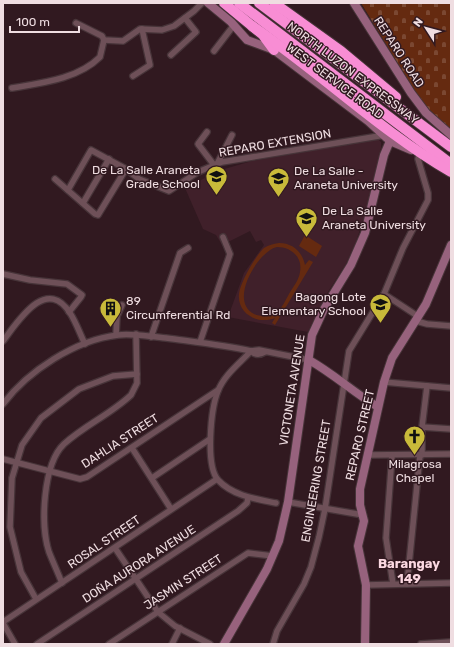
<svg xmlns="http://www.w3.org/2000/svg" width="454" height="647" viewBox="0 0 454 647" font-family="Rubik,sans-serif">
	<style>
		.built { fill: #40202a }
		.cemetery { fill: url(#cemetery-stones) }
		.pitch { fill: #652a10; fill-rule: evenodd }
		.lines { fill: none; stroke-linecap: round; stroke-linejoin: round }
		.street-casing { stroke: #473439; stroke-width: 8 }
		.secondary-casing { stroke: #473439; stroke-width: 10 }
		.highway-casing { stroke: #473439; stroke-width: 12 }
		.street { stroke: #6e5058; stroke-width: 5.5 }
		.secondary { stroke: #97627d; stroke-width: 8 }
		.highway { stroke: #f88dd4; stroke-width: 10 }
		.labels { text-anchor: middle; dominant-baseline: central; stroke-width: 3; stroke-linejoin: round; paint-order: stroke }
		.street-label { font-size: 12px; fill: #efdde1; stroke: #311920 }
		.poi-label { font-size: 12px; fill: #efdde1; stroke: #311920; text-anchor: start }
		.neighbourhood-label { font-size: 13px; font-weight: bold; fill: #fbd8e1; stroke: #311920 }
	</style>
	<defs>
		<pattern id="cemetery-stones" width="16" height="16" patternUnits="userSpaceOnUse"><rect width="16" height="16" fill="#652a10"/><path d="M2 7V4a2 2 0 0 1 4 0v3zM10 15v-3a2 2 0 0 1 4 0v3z" fill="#7b4832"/></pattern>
	</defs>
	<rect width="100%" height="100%" fill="#311920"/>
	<polygon class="built" points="378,139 381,142 381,148 371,195 356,242 346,264 326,295 308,332 228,317 244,273 264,245 261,240 256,242 250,231 222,245 216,235 203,229 185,188 221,170 252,161"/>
	<polygon class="cemetery" points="361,3 451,3 451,131 428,113"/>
	<g class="pitch">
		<polygon points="305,235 322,246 316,257 299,246"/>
		<path d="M279,243C292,243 302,251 305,265L309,260L313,262L275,325L272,323L275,318C258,325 237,314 239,294C240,283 256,255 264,248C269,245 273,244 279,243ZM277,247C291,247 303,257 300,272C299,280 293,287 289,294C285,301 282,309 275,313C269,317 261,317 254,314C228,301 258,251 277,247Z"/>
	</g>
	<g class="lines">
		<defs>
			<g id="street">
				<polyline points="76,23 102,36 104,40 123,41 140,29 162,30 174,26 194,11 202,3"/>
				<polyline points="214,51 234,25"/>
				<polyline points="171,55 196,32 185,18"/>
				<polyline points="133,76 150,65 142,29"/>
				<path d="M12,88C42,83 78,79 100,57L104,40"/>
				<polyline points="207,132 198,144 214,165"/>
				<polyline points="217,164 232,135"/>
				<polyline points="55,179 95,214 98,215 126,169"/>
				<polyline points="68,190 91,150 126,169 139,179 169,191 198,172 222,162 385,135"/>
				<polyline points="83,203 109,159"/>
				<polyline points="3,274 30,280 67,284 82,295 81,297 69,312"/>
				<polyline points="384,294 419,317"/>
				<polyline points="416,321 427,324 451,326"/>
				<polyline points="116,335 117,316 122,305"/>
				<polyline points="151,337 180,253 188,248"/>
				<path d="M3,341C17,323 46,275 70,313C76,322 80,334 85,344"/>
				<polyline points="200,342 230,254 223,237"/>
				<path d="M251,351C240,363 224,375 218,391C211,408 205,465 218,480C233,496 256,499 276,503"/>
				<polyline points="251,351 259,350 309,360"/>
				<polyline points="384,382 451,388"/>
				<path d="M3,404C28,371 75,340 118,335C134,333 150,337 166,338C195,342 223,345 251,351C255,355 260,355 265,352"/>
				<polyline points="422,427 451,429"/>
				<polyline points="132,448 171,509"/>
				<polyline points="368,455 451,454"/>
				<polyline points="422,455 422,427 427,386"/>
				<polyline points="392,456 386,538 393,584"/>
				<polyline points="3,459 80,479 87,477 218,390"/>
				<polyline points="152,478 210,439"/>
				<polyline points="288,502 363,515"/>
				<polyline points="115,548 158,612 175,626 210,644"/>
				<path d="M62,583C58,573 53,562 49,552C40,525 43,464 64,444C85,425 111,414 131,395L137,383L136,334"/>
				<polyline points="407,584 420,455"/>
				<polyline points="366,585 451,583"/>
				<polyline points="36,599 21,572 10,527 12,478 22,445 41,418 79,389 113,376 137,374"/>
				<polyline points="3,622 217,479"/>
				<polyline points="3,623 15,644"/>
				<polyline points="37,644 238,511 247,503 248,498"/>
				<polyline points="109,644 248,553 273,556"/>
				<polyline points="172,644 180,628"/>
				<polyline points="273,644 277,631 304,584 311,567 319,537 325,509 349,351 384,294 403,248 428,200 428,193 418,159 419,155"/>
				<polyline points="421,644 451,642"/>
			</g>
			<g id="secondary">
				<polyline points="208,3 231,22 247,40 274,50 368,121 390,141 411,150"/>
				<polyline points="354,3 411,93 426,113 451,135"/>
				<path d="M309,360C334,374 354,393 378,407"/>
				<polyline points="224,644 267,569 279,541 288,502 312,335 324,309 351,265 365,233 384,155 390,141"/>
				<polyline points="365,644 366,585 358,546 364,521 360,505 360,489 384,382 392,358 426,304 451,245"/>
			</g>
			<g id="highway">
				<polyline points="224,3 263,35 274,50"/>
				<polyline points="239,3 451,164"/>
				<polyline points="259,3 451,147"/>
				<polyline points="274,3 341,51 396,97"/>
				<path d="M252,26C320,72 380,131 451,172"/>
			</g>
		</defs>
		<use href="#street" class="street-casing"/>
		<use href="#secondary" class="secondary-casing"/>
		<use href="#highway" class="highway-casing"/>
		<use href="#street" class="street"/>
		<use href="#secondary" class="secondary"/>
		<use href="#highway" class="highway"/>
	</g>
	<defs>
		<symbol id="school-pin" viewBox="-11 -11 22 30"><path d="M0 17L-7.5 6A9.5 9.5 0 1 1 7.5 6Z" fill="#c9ba3a" stroke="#311920"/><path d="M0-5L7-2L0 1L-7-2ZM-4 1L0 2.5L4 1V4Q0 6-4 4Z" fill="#111"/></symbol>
		<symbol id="university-pin" viewBox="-11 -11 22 30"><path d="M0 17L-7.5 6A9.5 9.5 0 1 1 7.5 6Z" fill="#c9ba3a" stroke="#311920"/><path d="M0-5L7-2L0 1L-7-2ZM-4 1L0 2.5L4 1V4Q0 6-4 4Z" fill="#111"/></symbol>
		<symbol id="building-pin" viewBox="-11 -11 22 30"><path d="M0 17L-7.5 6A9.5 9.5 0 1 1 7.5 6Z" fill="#c9ba3a" stroke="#311920"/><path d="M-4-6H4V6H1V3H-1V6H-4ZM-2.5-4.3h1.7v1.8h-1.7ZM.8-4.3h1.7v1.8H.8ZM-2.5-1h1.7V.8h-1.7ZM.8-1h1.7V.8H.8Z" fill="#111"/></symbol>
		<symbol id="church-pin" viewBox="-11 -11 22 30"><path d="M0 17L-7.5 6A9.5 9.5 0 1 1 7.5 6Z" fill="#c9ba3a" stroke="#311920"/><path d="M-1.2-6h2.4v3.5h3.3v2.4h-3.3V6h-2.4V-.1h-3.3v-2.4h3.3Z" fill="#111"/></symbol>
	</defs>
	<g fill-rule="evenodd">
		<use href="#school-pin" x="204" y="164" width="25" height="34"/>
		<use href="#university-pin" x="266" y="166" width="25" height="34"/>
		<use href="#university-pin" x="294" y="206" width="25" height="34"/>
		<use href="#school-pin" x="368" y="292" width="25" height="34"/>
		<use href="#building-pin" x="98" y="296" width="25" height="34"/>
		<use href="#church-pin" x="402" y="424" width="25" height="34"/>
	</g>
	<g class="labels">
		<g class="street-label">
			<text transform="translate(399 52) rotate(57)">REPARO ROAD</text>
			<text transform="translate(353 73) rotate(37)">NORTH LUZON EXPRESSWAY</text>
			<text transform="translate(335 81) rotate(37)">WEST SERVICE ROAD</text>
			<text transform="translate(275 143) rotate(-10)">REPARO EXTENSION</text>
			<text transform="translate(292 390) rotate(-81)">VICTONETA AVENUE</text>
			<text transform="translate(360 435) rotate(-77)">REPARO STREET</text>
			<text transform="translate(120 441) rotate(-33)">DAHLIA STREET</text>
			<text transform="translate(316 481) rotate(-80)">ENGINEERING STREET</text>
			<text transform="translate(104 542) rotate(-34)">ROSAL STREET</text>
			<text transform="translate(139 564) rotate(-33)">DOÑA AURORA AVENUE</text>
			<text transform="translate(183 582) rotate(-33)">JASMIN STREET</text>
		</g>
		<g class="poi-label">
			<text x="200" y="170" text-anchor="end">De La Salle Araneta<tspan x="200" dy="14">Grade School</tspan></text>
			<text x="294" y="171">De La Salle -<tspan x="294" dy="14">Araneta University</tspan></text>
			<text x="322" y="211">De La Salle<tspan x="322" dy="14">Araneta University</tspan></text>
			<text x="366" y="297" text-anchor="end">Bagong Lote<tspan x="366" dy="14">Elementary School</tspan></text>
			<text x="126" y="301">89<tspan x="126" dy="14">Circumferential Rd</tspan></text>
			<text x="415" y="464" text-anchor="middle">Milagrosa<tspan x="415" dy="14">Chapel</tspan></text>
		</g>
		<g class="neighbourhood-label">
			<text x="409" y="563">Barangay<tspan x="409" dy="15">149</tspan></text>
		</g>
	</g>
	<rect width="454" height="647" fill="none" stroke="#efdde1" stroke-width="8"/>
	<g transform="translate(426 28) rotate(306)" stroke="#311920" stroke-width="3" paint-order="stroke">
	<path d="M0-3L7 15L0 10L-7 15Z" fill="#efdde1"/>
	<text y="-6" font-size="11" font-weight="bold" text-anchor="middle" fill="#efdde1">N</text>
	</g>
	<path d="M10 26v6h69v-6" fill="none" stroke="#efdde1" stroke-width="2"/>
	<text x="16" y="26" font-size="12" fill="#efdde1" stroke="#311920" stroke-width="3" paint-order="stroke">100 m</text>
</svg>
